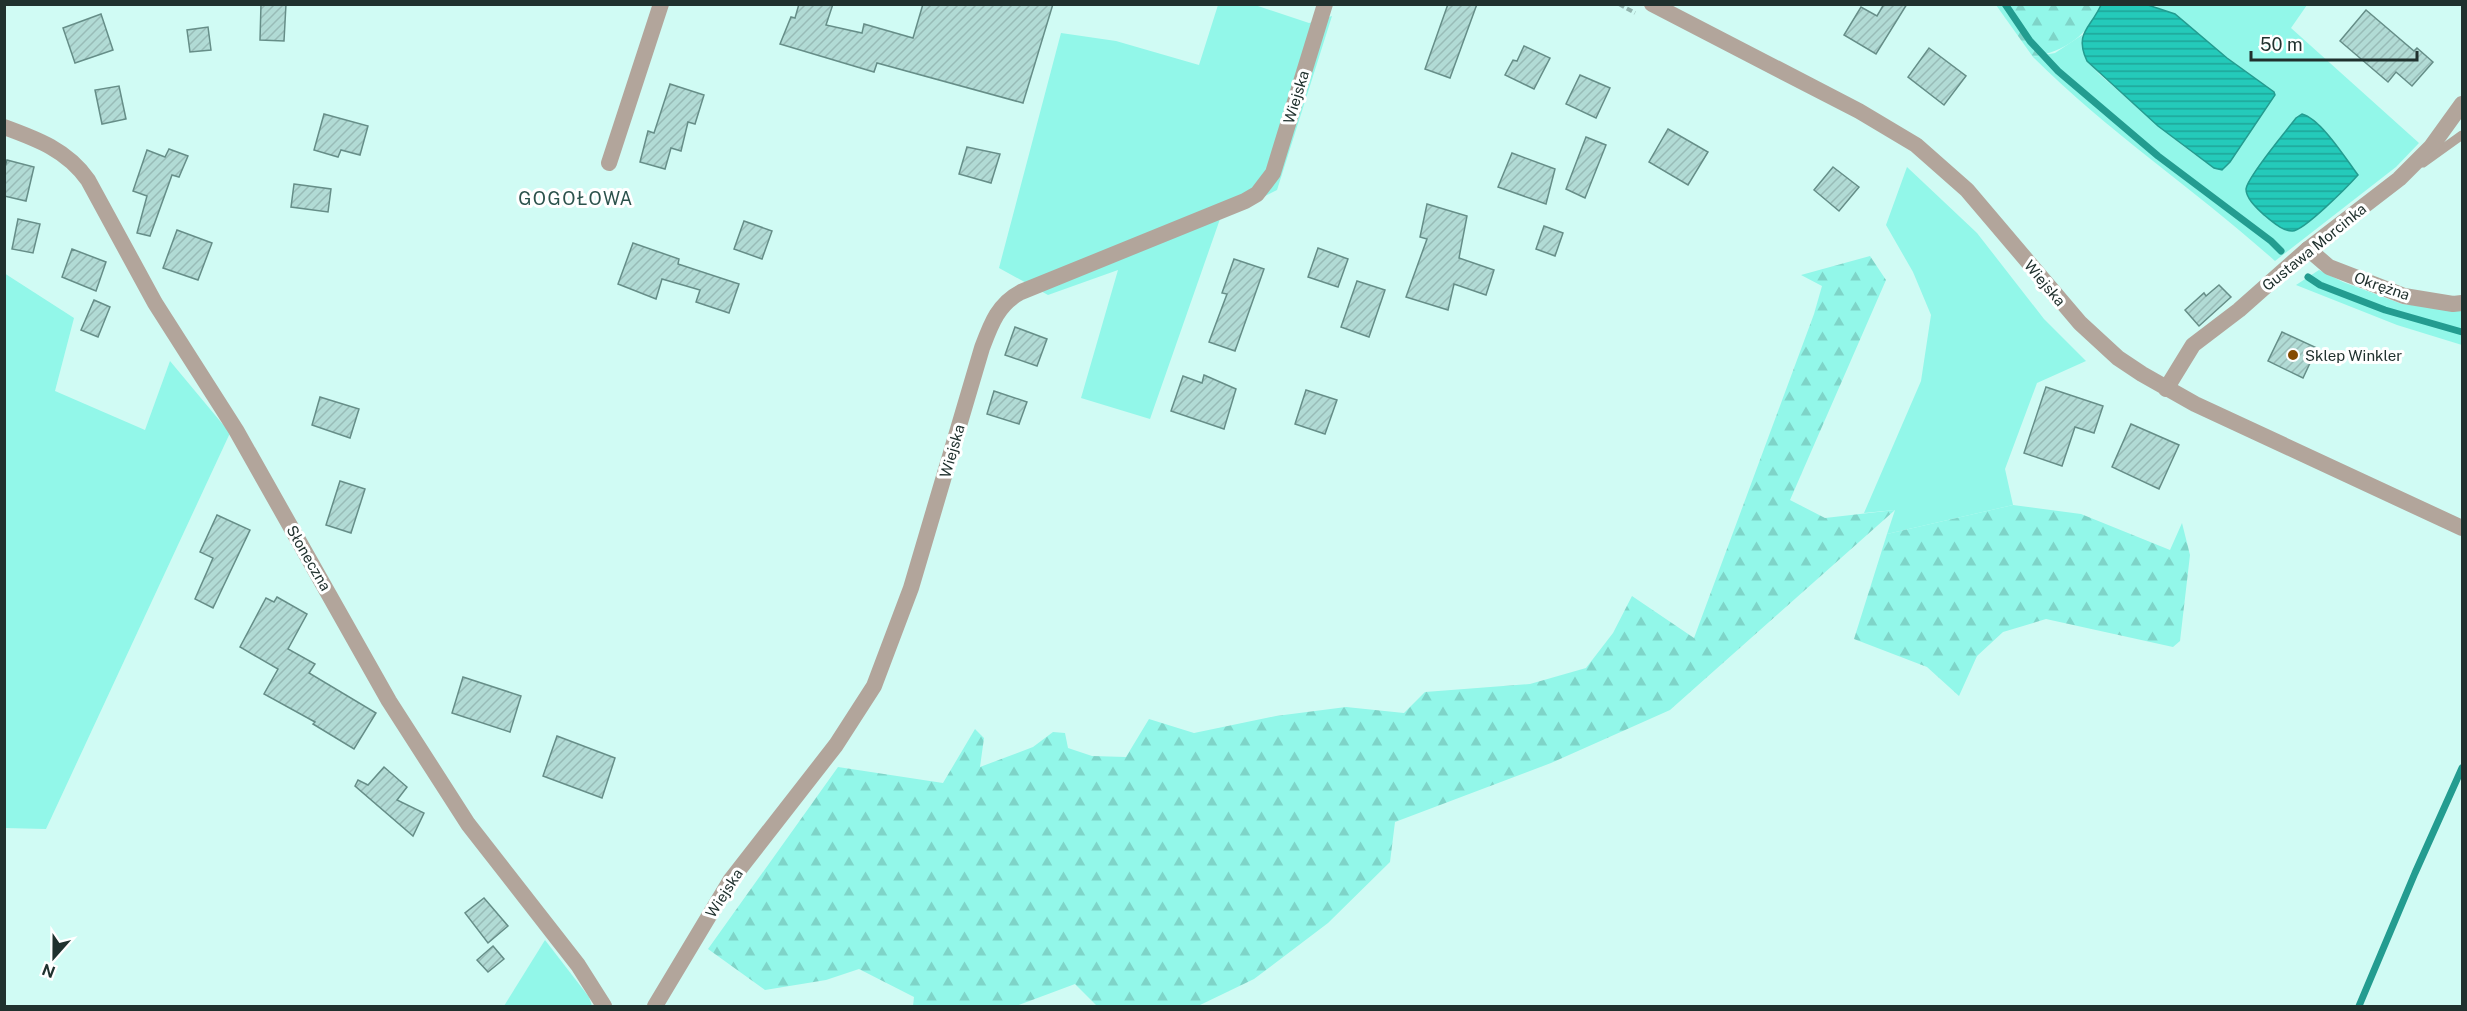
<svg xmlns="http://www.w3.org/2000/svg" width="2467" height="1011" viewBox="0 0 2467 1011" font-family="'Public Sans',sans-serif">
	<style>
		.grass { fill: #92f7e9 }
		.forest { fill: url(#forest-firs) }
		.water { fill: url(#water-rules); stroke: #239c90; stroke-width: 1.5 }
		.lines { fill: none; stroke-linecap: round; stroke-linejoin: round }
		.stream { stroke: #239c90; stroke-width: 7 }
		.building { fill: url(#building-hatch); stroke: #668e88; stroke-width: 1.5 }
		.path { stroke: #92b4ae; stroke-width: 4; stroke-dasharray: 6 3; stroke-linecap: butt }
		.service { stroke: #b2a59b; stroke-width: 9 }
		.minor { stroke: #b2a59b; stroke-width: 16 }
		.tertiary { stroke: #b2a59b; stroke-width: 16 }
		.poi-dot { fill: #854b00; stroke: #fff; stroke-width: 2 }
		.labels { text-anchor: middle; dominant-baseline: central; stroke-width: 6; stroke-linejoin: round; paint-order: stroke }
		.street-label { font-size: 15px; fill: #20312e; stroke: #fff }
		.poi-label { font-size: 15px; fill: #20312e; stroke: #fff; text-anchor: start }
		.quarter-label { font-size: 18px; letter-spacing: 1.5px; fill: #2b524c; stroke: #fff }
	</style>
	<defs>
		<pattern id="forest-firs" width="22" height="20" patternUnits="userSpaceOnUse" patternTransform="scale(1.5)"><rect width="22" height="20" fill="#92f7e9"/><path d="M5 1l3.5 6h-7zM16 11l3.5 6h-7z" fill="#7ed4c8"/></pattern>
		<pattern id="water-rules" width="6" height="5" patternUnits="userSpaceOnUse" patternTransform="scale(1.5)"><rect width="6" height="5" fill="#24caba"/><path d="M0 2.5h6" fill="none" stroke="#1fa598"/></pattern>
		<pattern id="building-hatch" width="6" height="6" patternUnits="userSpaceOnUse" patternTransform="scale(1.5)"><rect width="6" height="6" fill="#b1dbd5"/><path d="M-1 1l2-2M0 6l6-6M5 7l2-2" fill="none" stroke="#98bcb7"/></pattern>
	</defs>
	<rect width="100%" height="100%" fill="#d0fbf4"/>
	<g class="grass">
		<path d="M2173,4L2307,5L2291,28L2419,143L2396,167L2275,261C2197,191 2108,132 2033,57L2055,53L2082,35C2081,53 2088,61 2099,74C2122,93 2199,165 2222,170L2230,162L2268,106L2274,92L2222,54L2175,15L2153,7Z"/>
		<polygon points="1218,5 1255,5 1309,23 1332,16 1277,190 1220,219 1150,419 1081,398 1118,270 1048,295 999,268 1061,33 1116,41 1199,65"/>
		<polygon points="1907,167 1977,233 2044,319 2086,361 2037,383 2005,469 2013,505 1887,534 1895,510 1864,513 1921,381 1931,315 1913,272 1886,225"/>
		<polygon points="2319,270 2343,282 2402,304 2462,310 2462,345 2397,325 2296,285"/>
		<polygon points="4,273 74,318 55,391 145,430 170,361 230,433 46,829 5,828"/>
		<polygon points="545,940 589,997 592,1006 504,1006"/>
	</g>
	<g class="forest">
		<path d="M1996,5H2101C2088,35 2066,51 2033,57Z"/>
		<polygon points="1870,256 1886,280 1790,500 1825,518 1895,510 1670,710 1551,763 1395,822 1390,862 1328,923 1254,979 1198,1006 1097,1006 1075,984 1016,1006 913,1006 914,997 859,969 826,980 765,990 708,949 838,767 943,783 975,729 984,738 980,767 1033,747 1053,732 1065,733 1068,748 1092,756 1126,757 1149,719 1194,733 1276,716 1346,707 1404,713 1425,692 1530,684 1586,668 1613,633 1632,596 1694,638 1814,314 1822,286 1801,275"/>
		<polygon points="2013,505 2081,514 2170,550 2182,523 2190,555 2180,641 2173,647 2046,619 2003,632 1977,656 1959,696 1927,667 1854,639 1887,534"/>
	</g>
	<g class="water">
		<path d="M2101,5H2148L2175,14L2227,58L2274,92L2275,95L2230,162L2222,170L2214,168L2158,126L2087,61C2074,33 2090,29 2101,5Z"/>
		<path d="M2302,114C2321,119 2346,159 2358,175C2349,185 2303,232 2292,231C2282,231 2272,221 2264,215C2258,209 2246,199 2246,189C2247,177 2287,130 2296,118Z"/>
	</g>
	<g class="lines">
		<g class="stream">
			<polyline points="2005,4 2030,41 2058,71 2158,156 2271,241 2281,251"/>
			<polyline points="2308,277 2320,285 2385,310 2462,332"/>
			<polyline points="2359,1006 2415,873 2462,768"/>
		</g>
	</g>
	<g class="building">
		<polygon points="261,4 286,4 284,41 260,40"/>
		<polygon points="799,4 833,4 826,25 862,33 864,24 913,38 923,4 1053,4 1023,103 877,63 874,72 780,44 791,17 795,18"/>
		<polygon points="1448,4 1477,4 1450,78 1425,69"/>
		<polygon points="1884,4 1907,4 1876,54 1844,35 1861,7 1877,16"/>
		<polygon points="2366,10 2414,51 2417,48 2433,62 2412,86 2396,72 2388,82 2340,41"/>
		<polygon points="101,14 113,50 75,63 63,28"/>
		<polygon points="208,27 211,50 190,52 187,30"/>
		<polygon points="1524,46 1550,58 1534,89 1505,75 1513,60 1517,61"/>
		<polygon points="1929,48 1966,76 1944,105 1908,77"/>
		<polygon points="1580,75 1610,88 1596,118 1566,104"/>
		<polygon points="670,84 704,95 695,124 688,122 681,151 671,148 665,169 640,162 648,131 654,133"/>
		<polygon points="119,86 126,119 102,124 95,90"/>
		<polygon points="324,114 368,126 360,155 341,150 338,157 314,150"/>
		<polygon points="1668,129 1708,152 1688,185 1649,162"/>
		<polygon points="1586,137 1606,145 1585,198 1566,189"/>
		<polygon points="967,147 1000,154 991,183 959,174"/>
		<polygon points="169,149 188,156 179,177 172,175 150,236 137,233 147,196 133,191 147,150 165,157"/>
		<polygon points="1512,153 1555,169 1546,204 1498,187"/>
		<polygon points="7,160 34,167 26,201 4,196 4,170"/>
		<polygon points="1833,167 1859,187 1839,211 1814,190"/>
		<polygon points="294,184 331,189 328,212 291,207"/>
		<polygon points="1427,204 1467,216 1459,258 1494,270 1486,295 1454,284 1448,310 1406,297 1427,239 1420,237"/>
		<polygon points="18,219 40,224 33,253 12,249"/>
		<polygon points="744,221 772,231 762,259 734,249"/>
		<polygon points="1544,226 1563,233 1555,256 1536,249"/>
		<polygon points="177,230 212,243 198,280 163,268"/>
		<polygon points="633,243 679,259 678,264 739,284 729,313 696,302 700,290 662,279 656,299 618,284"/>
		<polygon points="1318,248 1348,259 1338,287 1308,277"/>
		<polygon points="72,249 106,262 96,291 62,277"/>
		<polygon points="1234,259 1264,269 1235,351 1209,342 1227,294 1222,293"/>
		<polygon points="1357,281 1385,290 1369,337 1341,327"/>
		<polygon points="2219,285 2231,297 2199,326 2185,310 2204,293 2206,296"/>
		<polygon points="94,300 110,307 98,337 81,330"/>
		<polygon points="1015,327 1047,339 1037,366 1005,355"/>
		<polygon points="2282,332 2317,348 2303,378 2268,361"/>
		<polygon points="1204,375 1236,389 1224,429 1171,411 1183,376 1202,383"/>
		<polygon points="2046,387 2103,406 2094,433 2075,427 2062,466 2024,453"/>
		<polygon points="1306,390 1337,400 1325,434 1295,424"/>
		<polygon points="994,391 1027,402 1019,424 987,414"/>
		<polygon points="320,397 359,409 350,438 312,425"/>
		<polygon points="2131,424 2179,445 2159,489 2112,467"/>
		<polygon points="340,481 365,489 351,533 326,525"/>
		<polygon points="217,515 250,530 213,608 195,599 213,558 200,552"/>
		<polygon points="277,597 307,614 288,649 315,664 309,673 376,713 354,749 313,724 315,722 264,694 278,669 240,647 266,598 274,602"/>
		<polygon points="463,677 521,696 510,732 452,713"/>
		<polygon points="557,736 615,758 602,798 543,776"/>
		<polygon points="384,767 407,787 397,800 424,813 413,836 355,786 358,780 368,785"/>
		<polygon points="484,898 508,926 488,943 465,913"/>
		<polygon points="493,946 504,959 488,972 477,960"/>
	</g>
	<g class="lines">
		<polyline class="path" points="1619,4 1635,13"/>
		<polyline class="service" points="2423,163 2462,135"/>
		<g class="minor">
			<path d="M4,127C37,139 67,150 88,180L155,303L236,430L389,701L468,824L578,965L604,1006"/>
			<polyline points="609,163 661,4"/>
			<polyline points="2308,249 2329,267 2404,296 2453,304 2462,303"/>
			<polyline points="2166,389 2193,345 2239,310 2308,249 2399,179 2431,147 2462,104"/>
			<path d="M655,1006L730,881L836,745L874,686L911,588L982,348C991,324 998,304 1021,292L1245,201L1257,194L1273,173L1325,4"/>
		</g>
		<polyline class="tertiary" points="1652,4 1859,111 1916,145 1967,190 2080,323 2118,358 2142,374 2195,404 2462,528"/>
	</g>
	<circle class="poi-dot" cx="2293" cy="355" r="6"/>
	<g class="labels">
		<g class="street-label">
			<text transform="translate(1296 97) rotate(-73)">Wiejska</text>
			<text transform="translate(2314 247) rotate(-39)">Gustawa Morcinka</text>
			<text transform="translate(2045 283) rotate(50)">Wiejska</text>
			<text transform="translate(2382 286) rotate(19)">Okrężna</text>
			<text transform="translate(952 451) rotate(-74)">Wiejska</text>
			<text transform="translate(309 558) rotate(60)">Słoneczna</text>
			<text transform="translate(724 893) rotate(-57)">Wiejska</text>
		</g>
		<g class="poi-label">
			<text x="2305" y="355">Sklep Winkler</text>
		</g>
		<g class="quarter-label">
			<text x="576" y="198">GOGOŁOWA</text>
		</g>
	</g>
	<rect width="2467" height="1011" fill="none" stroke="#20312e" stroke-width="12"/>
	<g transform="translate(54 957) rotate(201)" stroke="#ffffff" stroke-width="4.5" paint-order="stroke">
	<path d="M0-4.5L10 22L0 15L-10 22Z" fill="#20312e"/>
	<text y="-9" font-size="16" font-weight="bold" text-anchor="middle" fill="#20312e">N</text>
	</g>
	<path d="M2251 51v9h166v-9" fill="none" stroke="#20312e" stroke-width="3"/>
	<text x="2260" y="51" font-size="18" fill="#20312e" stroke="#ffffff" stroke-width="4.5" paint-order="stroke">50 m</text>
</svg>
